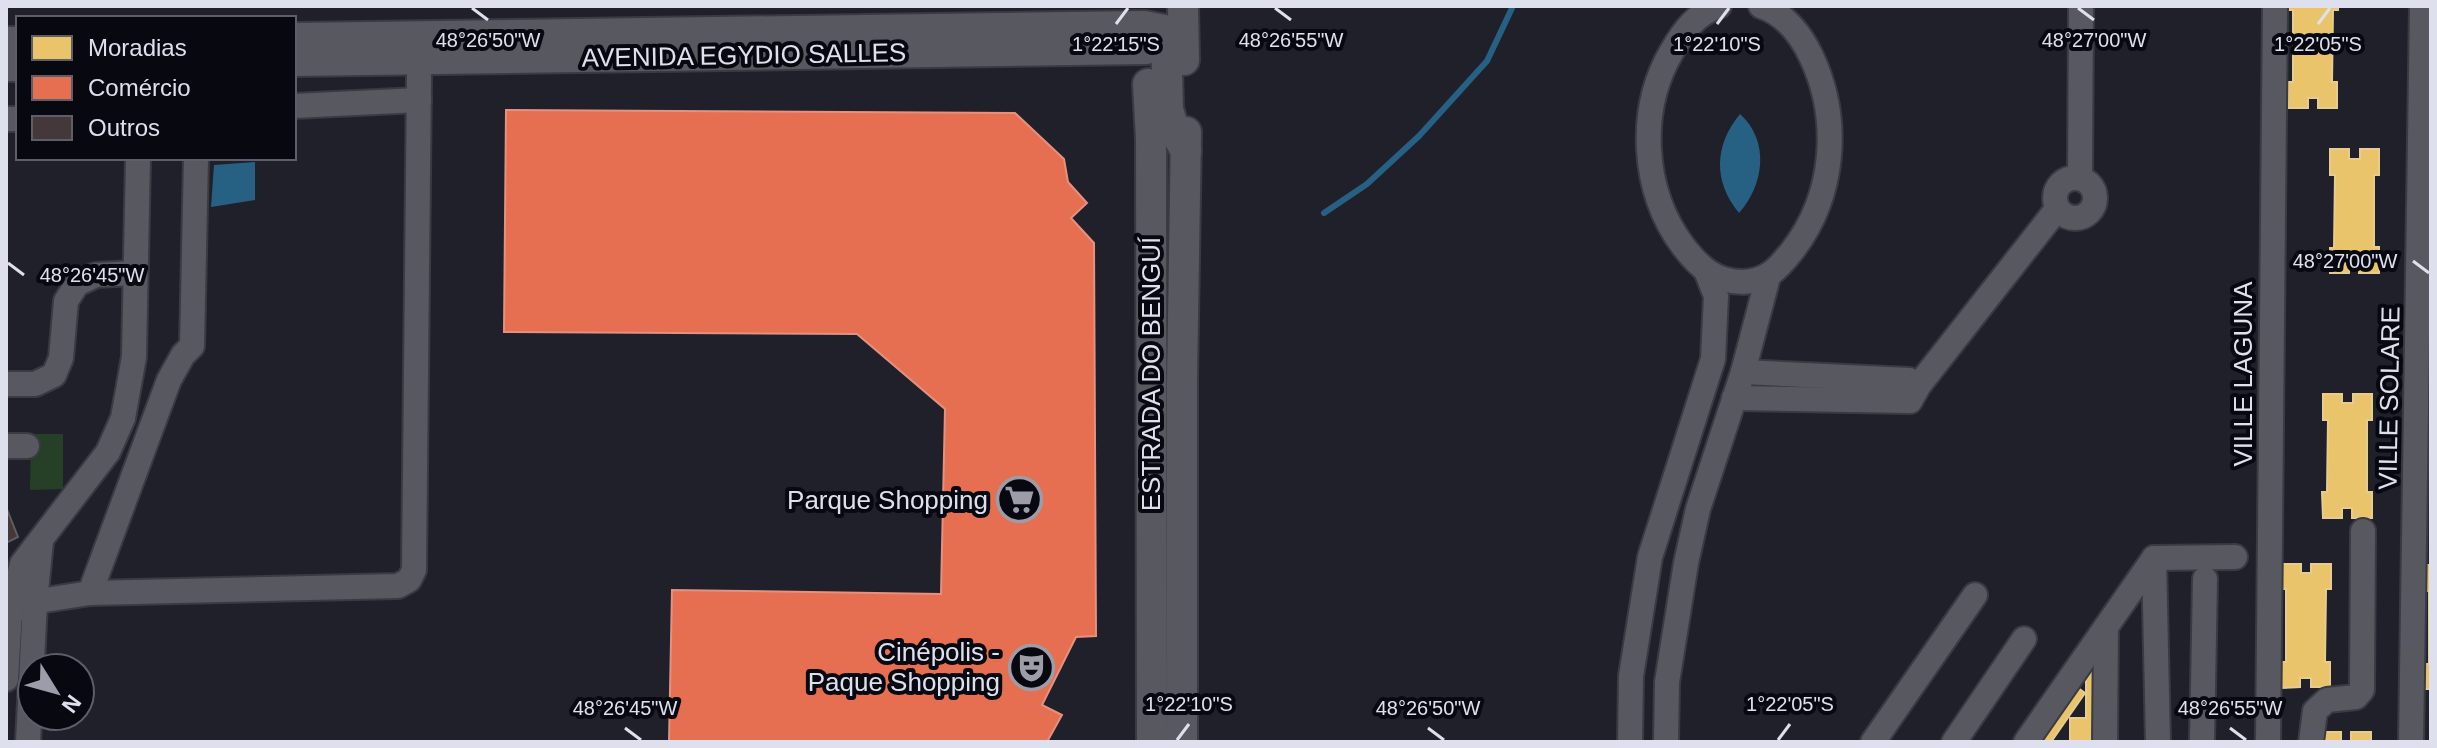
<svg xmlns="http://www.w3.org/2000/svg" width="2437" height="748" viewBox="0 0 2437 748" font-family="Helvetica,sans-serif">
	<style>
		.green { fill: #254026 }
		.water { fill: #266184 }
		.homes { fill: #e9c46a; stroke: #e6cc91; stroke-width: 2 }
		.shops { fill: #e76f51; stroke: #e49180; stroke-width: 2 }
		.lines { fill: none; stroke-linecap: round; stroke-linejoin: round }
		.stream { stroke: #266184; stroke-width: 6 }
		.building { fill: #44383b; stroke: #615c60; stroke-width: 2 }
		.minor-casing { stroke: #393a42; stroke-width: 28 }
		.tertiary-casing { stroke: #393a42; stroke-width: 34 }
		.minor { stroke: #575860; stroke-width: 24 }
		.tertiary { stroke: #575860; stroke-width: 30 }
		.ticks { fill: none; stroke: #dee0ed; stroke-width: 3 }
		.labels { text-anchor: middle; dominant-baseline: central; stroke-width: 8; stroke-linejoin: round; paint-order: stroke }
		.street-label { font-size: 26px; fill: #dee0ed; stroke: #070810 }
		.poi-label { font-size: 26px; fill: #dee0ed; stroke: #070810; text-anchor: end }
		.ticks-label { font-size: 20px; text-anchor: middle; fill: #dee0ed; stroke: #070810; stroke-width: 8; stroke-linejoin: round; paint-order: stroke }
	</style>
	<rect width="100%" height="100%" fill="#20202a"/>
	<polygon class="green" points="31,434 63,434 63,489 30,490"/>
	<g class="water">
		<path d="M1740,114C1770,141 1764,185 1739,213C1713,182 1714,145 1740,114Z"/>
		<polygon points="255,162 255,200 211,207 214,165"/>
	</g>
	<g class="homes">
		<polygon points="2288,6 2338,6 2338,10 2333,10 2332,82 2337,82 2337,108 2318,108 2318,98 2308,98 2308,108 2288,108 2288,82 2293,82 2293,10 2288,10"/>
		<polygon points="2330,149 2349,149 2349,159 2360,159 2360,149 2379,149 2379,175 2374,175 2374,247 2379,247 2379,273 2359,273 2359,264 2349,264 2349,273 2330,273 2330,248 2334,248 2335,175 2330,175"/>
		<polygon points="2323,394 2342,394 2342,403 2353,403 2353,394 2372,394 2372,420 2367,420 2367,492 2372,492 2372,518 2352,518 2352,508 2342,508 2342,518 2323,518 2322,492 2327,492 2328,420 2323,420"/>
		<polygon points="2282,564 2301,564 2301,573 2311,573 2311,564 2331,564 2331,589 2326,589 2325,662 2330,662 2330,687 2311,687 2311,678 2300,678 2300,687 2281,688 2281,662 2286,662 2286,589 2281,589"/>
		<polygon points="2424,565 2431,565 2431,689 2424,689 2424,664 2429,664 2429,591 2424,591"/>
		<polygon points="2086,673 2100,673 2099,742 2070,742 2070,718 2086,718"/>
		<polygon points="2074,685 2085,693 2051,742 2035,742"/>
		<polygon points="2322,732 2341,732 2341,741 2351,741 2351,732 2371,732 2371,742 2322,742"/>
	</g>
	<polygon class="shops" points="506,110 1015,113 1064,159 1068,182 1087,203 1071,218 1094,243 1096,636 1076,637 1042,705 1062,715 1047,742 669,742 672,590 941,594 945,409 857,334 504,332"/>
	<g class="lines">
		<polyline class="stream" points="1324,213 1367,184 1419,136 1487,61 1513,6"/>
	</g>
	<polygon class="building" points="6,507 18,537 6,543"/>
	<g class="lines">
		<defs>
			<g id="minor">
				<path d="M1719,6C1696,14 1684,30 1672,51C1637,110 1642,191 1683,246C1699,267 1715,282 1743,282C1767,281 1778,269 1792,251C1835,196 1841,119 1811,56C1800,33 1785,14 1761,6"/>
				<polyline points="294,106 419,100"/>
				<polyline points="6,119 18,119"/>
				<circle cx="2075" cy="198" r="20"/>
				<polyline points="2080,178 2081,6"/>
				<polyline points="1743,372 1909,380 1919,385"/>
				<polyline points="6,384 35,384 54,375 61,358 66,301 77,284 96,275 134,273"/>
				<polyline points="1734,398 1910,401 1919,385 2057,209"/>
				<polyline points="6,446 27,446"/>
				<polyline points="2154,558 2158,742"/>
				<polyline points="2154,558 2235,557"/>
				<polyline points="90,593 169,380 183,355 192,346 196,158"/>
				<polyline points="10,611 45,600 90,593 398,586 409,580 414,570 419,76"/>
				<polyline points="6,679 10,611 22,564 108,452 123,418 134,357 138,158"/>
				<polyline points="28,742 35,602 41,541"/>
				<polyline points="1630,742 1631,676 1650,557 1713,359 1716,296 1707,273"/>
				<polyline points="1666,742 1667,682 1686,563 1698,509 1743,372 1768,277"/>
				<polyline points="1873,742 1975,595"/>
				<polyline points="1954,742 2024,639"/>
				<polyline points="2026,742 2154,558"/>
				<polyline points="2105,742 2106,628"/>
				<polyline points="2202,742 2205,579"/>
				<polyline points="2268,742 2275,6"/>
				<polyline points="2311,742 2315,711 2327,700 2356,697 2362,690 2363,531"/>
				<polyline points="2411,742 2422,6"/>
			</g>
			<g id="tertiary">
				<polyline points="1183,6 1184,60"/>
				<polyline points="294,38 1144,26 1164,30 1166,32 1168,109 1174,130 1186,151"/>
				<polyline points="6,42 18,42"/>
				<polyline points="294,61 1146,49"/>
				<polyline points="6,66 18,66"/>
				<polyline points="1148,84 1151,139 1152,742"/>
				<polyline points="1182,742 1182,381 1186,132"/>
			</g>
		</defs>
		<use href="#minor" class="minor-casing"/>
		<use href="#tertiary" class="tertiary-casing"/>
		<use href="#minor" class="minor"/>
		<use href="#tertiary" class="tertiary"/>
	</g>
	<path class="ticks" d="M472,8L488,20M1275,8L1291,20M2078,8L2094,20M1116,24L1128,8M1717,24L1729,8M2318,24L2330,8M2413,261L2429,273M8,263L24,275M625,728L641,740M1428,728L1444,740M2230,728L2246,740M1177,740L1189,724M1778,740L1790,724"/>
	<defs>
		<symbol id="supermarket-ring" viewBox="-11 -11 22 22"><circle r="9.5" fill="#070810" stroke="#9c9da9" stroke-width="1.5"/><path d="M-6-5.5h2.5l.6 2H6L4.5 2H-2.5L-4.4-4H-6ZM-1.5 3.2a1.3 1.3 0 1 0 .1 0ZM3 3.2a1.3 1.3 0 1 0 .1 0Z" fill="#9c9da9"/></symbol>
		<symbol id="theatre-ring" viewBox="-11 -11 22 22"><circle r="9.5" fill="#070810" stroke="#9c9da9" stroke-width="1.5"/><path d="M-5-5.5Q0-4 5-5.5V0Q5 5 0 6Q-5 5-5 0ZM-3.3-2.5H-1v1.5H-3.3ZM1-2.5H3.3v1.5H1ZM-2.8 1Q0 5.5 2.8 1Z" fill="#9c9da9"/></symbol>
	</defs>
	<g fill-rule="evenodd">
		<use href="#supermarket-ring" x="994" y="474" width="51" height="51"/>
		<use href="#theatre-ring" x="1006" y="642" width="51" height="51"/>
	</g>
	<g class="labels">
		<g class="street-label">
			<text transform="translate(744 55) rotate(-1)">AVENIDA EGYDIO SALLES</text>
			<text transform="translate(1151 374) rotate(-90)">ESTRADA DO BENGUÍ</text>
			<text transform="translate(2243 374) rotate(-90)">VILLE LAGUNA</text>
			<text transform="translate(2389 398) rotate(-89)">VILLE SOLARE</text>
		</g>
		<g class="poi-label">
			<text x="988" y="500">Parque Shopping</text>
			<text x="1000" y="652">Cinépolis -<tspan x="1000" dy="30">Paque Shopping</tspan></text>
		</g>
	</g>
	<g class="ticks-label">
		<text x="488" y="47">48°26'50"W</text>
		<text x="1291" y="47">48°26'55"W</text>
		<text x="2094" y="47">48°27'00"W</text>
		<text x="1116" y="51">1°22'15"S</text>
		<text x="1717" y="51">1°22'10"S</text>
		<text x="2318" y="51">1°22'05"S</text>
		<text x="2345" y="268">48°27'00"W</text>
		<text x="92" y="282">48°26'45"W</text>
		<text x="1189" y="711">1°22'10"S</text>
		<text x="1790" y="711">1°22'05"S</text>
		<text x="625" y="715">48°26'45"W</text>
		<text x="1428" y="715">48°26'50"W</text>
		<text x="2230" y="715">48°26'55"W</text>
	</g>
	<rect width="2437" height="748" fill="none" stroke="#dee0ed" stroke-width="16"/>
	<rect x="16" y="16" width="280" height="144" fill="#070810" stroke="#5d5e68" stroke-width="2"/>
	<rect x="32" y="36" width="40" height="24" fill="#e9c46a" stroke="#5d5e68" stroke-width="2"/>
	<text x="88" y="56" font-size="24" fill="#dee0ed">Moradias</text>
	<rect x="32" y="76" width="40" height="24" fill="#e76f51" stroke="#5d5e68" stroke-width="2"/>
	<text x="88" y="96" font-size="24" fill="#dee0ed">Comércio</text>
	<rect x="32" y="116" width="40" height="24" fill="#44383b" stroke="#5d5e68" stroke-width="2"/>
	<text x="88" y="136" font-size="24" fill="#dee0ed">Outros</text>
	<g transform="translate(56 692) rotate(127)"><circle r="38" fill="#070810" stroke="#5d5e68" stroke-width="2"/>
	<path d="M0-6L14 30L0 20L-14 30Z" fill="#9c9da9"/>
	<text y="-12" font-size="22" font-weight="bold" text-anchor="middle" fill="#dee0ed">N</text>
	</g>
</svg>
